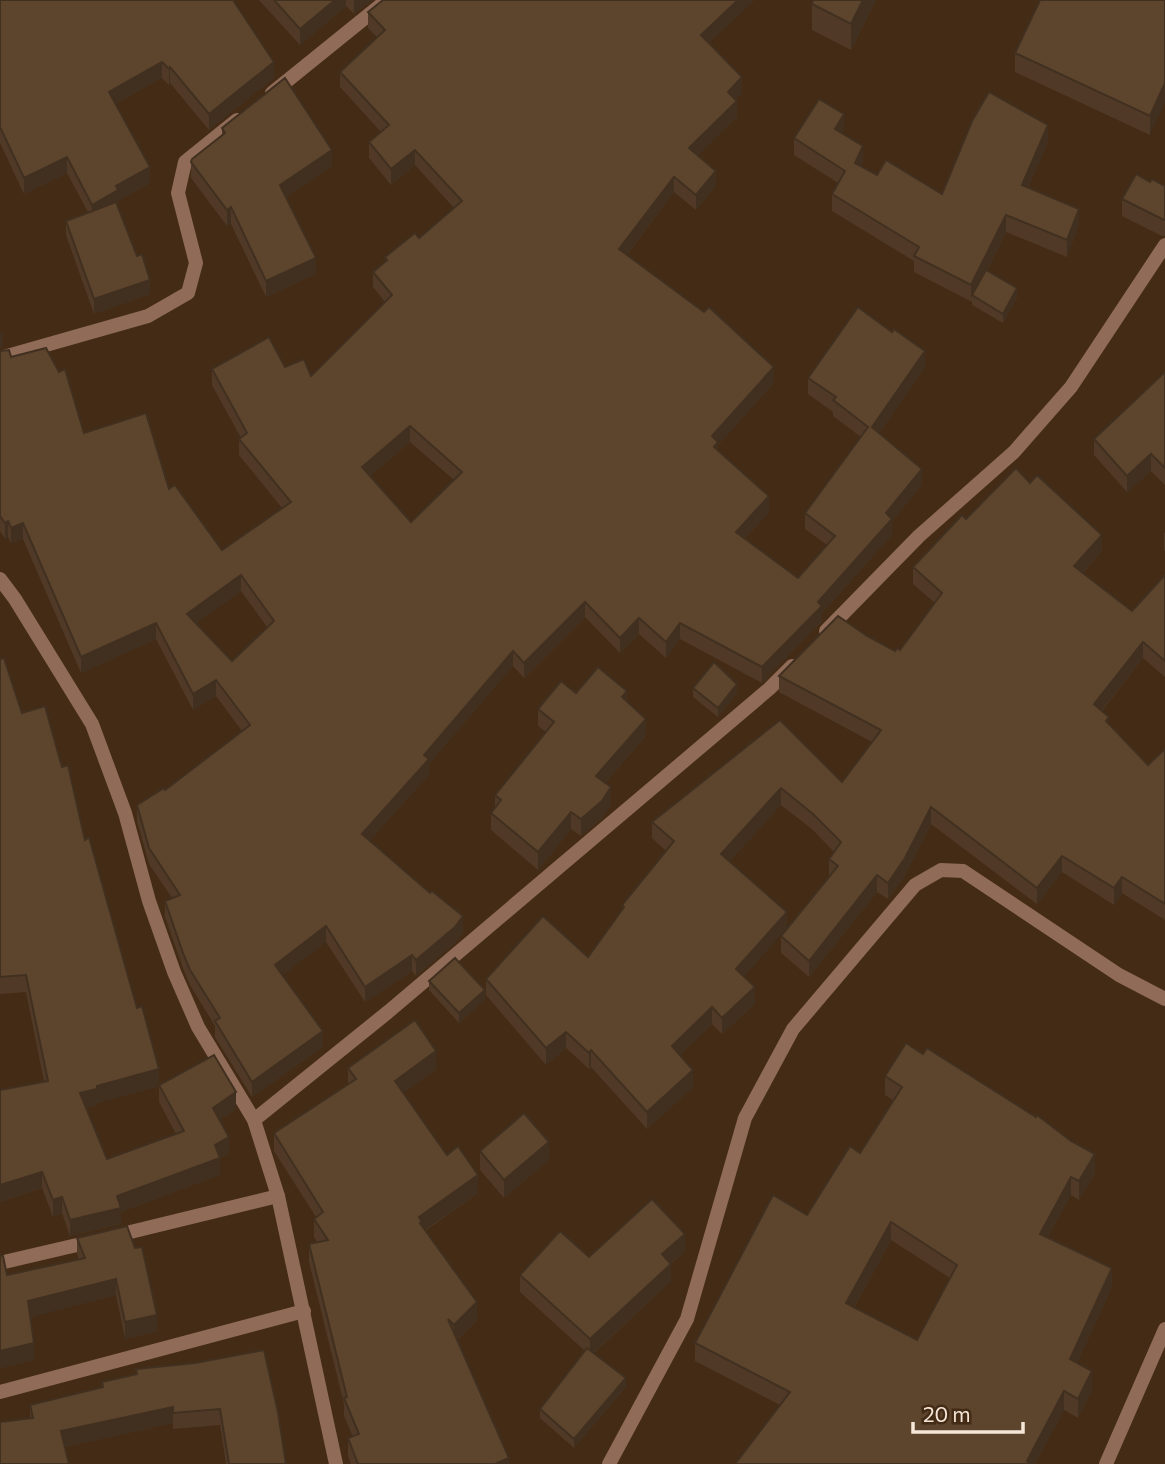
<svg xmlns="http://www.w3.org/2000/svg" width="1165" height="1464" viewBox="0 0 1165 1464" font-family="Commissioner,sans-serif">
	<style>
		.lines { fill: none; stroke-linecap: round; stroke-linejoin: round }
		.minor { stroke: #8f6b58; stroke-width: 14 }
		.wall { fill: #503a27; fill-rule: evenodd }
		.shaded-wall { fill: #413020 }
		.building { fill: #5d442d; stroke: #413020; stroke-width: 2; fill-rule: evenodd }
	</style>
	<rect width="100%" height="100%" fill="#432b15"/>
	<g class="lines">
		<g class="minor">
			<polyline points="272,93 387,0"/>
			<polyline points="0,358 148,316 188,293 196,263 178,193 185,162 237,120"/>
			<polyline points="0,579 15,599 92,724 125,813 149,901 174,972 198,1027 254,1120 278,1196 336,1464"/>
			<polyline points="826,631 919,536 1014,452 1071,387 1165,245"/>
			<polyline points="254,1120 388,1012 769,689 792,666"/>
			<polyline points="114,1236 278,1196"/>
			<polyline points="0,1263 94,1241"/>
			<polyline points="0,1392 304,1311"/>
			<polyline points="609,1464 687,1319 745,1118 793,1029 915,885 941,870 963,871 1119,975 1165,999"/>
			<polyline points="1106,1464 1165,1329"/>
		</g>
	</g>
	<g class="wall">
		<polygon points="0,0 274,78 209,130 170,83 169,85 162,78 115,104 150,183 118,201 118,206 150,294 94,314 66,235 66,221 88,212 67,173 24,194 0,143"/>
		<polygon points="259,0 372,0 354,14 346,6 300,45"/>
		<path d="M383,0H754L709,43L742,93L735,100L737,117L698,155L716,186L696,210L674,192L627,255L774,383L718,445V450L769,512L745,538L798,578L827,545L805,529V513L861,437L833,416V412L808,394V378L925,367L879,433L922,485L892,521V535L822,613V621L762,683L680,639L666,658L639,634L620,653L585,617L524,678L513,666L429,764V775L370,840L463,932L455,943L416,976L412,971L365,1002L326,942L282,975L323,1047L252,1097L215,1037V1026L190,985L183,968L165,917V901L172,898L149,864L137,821V805L165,790L242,731L216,696L193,710L156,639L81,673L23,539L11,543L8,537L5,539L0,531V351L11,357L84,433L169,489L222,550L282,508L239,455V439L241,438L212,385V369L285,367L311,376L385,302L373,287V272L385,262V257L419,238L454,208L415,165L391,185L369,158V142L381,132L340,87V72L377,37L368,28V12ZM410,442L454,480L411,522L370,476ZM241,591L267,627L232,661L196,623Z"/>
		<polygon points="876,0 851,50 812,30 812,4"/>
		<polygon points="1165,0 1150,135 1015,72 1015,53"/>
		<polygon points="222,128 332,166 286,197 316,274 266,297 231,224 227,226 191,178 191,162 222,135"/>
		<polygon points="844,130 842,133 863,162 861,166 877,175 942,194 1048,142 1028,188 1079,225 1067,257 1006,232 987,271 1017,298 1003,323 972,305 972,302 914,272 914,261 832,211 832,194 838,183 794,155 794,138"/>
		<polygon points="1150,182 1165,186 1165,236 1162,236 1122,216 1122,199"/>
		<polygon points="1165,372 1165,485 1151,471 1127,492 1094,455 1094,439"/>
		<polygon points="1030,483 1102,551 1083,573 1132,611 1165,575 1165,677 1143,658 1102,711 1109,724 1148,765 1165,749 1165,920 1122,893 1114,905 1062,872 1037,904 931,824 905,875 888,899 877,892 809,977 781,953 781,936 829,876 829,859 834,852 813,830 781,805 729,862 744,977 755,1004 722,1034 712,1024 680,1055 693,1087 647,1129 591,1067 589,1069 566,1048 546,1065 486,995 486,979 588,957 622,909 622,905 666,851 652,838 652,822 780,720 842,782 872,742 779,692 779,676 867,636 895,651 900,650 935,603 913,584 913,567 966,519"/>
		<polygon points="1165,532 1165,551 1164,550 1164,533"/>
		<path d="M0,659L22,713L62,767L159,1085L236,1109L220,1120L229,1154L220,1158V1175L121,1212V1224L70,1236L62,1213L53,1217L42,1188L0,1202L44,1082L26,992L0,994ZM159,1086V1102L176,1134L107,1159L86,1108L97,1105V1103Z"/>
		<polygon points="693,688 737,693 718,717 693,697"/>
		<polygon points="576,693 627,701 646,736 605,783 611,804 602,818 581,836 571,829 538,870 491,830 491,813 495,808 495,795 546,732 538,726 538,709"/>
		<polygon points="429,981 485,1000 459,1023 429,990"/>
		<polygon points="348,1068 436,1069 403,1093 447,1155 478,1193 425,1231 477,1320 457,1340 509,1464 351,1464 348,1456 348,1438 353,1437 344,1416 344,1404 309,1262 309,1244 317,1242 314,1237 314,1219 316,1217 274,1151 274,1133 348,1084"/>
		<path d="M885,1076L1095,1173L1079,1200L1071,1195L1048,1237L1112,1287L1077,1363L1092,1390L1078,1418L1064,1410L1035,1464H735L780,1405L695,1361V1343L860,1153L893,1100L885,1095ZM891,1240L950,1278L917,1340L854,1308Z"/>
		<polygon points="480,1151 549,1160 504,1198 480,1170"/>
		<polygon points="127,1226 157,1331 125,1339 116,1295 30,1317 34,1360 0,1368 0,1255 7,1275 79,1260 77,1254 77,1238"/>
		<polygon points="685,1251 671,1264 671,1281 594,1353 626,1387 574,1448 540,1418 540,1409 585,1351 520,1292 520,1275 589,1257"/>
		<polygon points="195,1363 286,1464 226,1464 220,1425 173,1429 173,1423 65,1447 30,1418 30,1405 102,1387 102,1382 136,1374 136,1369"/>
	</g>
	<g class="shaded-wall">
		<polygon points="335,0 346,0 346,6 300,45 300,29"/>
		<polygon points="354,0 372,0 354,14"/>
		<polygon points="738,0 754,0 701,51 701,35"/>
		<polygon points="863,0 876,0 851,50 851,24"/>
		<polygon points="162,62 162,78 109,107 109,92"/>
		<polygon points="274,62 274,78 209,130 209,114"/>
		<polygon points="170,67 170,83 169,85 169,69"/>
		<polygon points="742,77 742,93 728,108 728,92"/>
		<polygon points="1165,83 1165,102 1150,135 1150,116"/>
		<polygon points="737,101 737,117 689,164 689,148"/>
		<polygon points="844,114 844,130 835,145 835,129"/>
		<polygon points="1048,125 1048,142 1022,202 1022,185"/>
		<polygon points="863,146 863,162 855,179 855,163"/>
		<polygon points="332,150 332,166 280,201 280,185"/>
		<polygon points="415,150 415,165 391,185 391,169"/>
		<polygon points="67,157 67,173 24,194 24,178"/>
		<polygon points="150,167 150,183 118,201 118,206 92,220 92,205 116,186"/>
		<polygon points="716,171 716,186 696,210 696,195"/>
		<polygon points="674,177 674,192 619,265 619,249"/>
		<polygon points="231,207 231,224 227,226 227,210"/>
		<polygon points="1079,209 1079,225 1067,257 1067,240"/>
		<polygon points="1006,215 1006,232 974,297 972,295 971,302 971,285"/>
		<polygon points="316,258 316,274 266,297 266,281"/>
		<polygon points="150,280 150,294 94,314 94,299"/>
		<polygon points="1017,288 1017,298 1003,323 1003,314"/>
		<polygon points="3,332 3,347 0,348 0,333"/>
		<polygon points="925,351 925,367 872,443 872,427"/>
		<polygon points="774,367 774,383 718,445 718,457 714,462 712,436"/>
		<polygon points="410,426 410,442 362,483 362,467"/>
		<polygon points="1151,454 1151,471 1127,492 1127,476"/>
		<polygon points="922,469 922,485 892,521 892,535 822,613 822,621 762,683 762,667 818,602 886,513"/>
		<polygon points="769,496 769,512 736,547 736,532"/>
		<polygon points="8,521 8,537 5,539 5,523"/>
		<polygon points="23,523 23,539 11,543 11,528"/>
		<polygon points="1102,535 1102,551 1074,582 1074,566"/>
		<polygon points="241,575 241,591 187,630 187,614"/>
		<polygon points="585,602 585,617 524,678 524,663"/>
		<polygon points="639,618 639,634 620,653 620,638"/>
		<polygon points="156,623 156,639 81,673 81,657"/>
		<polygon points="680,623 680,639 666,658 666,642"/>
		<polygon points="1143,642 1143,658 1094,720 1094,704"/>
		<polygon points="513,651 513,666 429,764 429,775 362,849 362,834 424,755"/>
		<polygon points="216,680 216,696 193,710 193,694"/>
		<polygon points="737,684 737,693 718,717 718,708"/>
		<polygon points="627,691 627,708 622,697"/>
		<polygon points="646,719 646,736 596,793 596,776"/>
		<polygon points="611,787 611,804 602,818 581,836 581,819"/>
		<polygon points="781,788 781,805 721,871 721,854"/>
		<polygon points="931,807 931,824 905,875 888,899 888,883"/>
		<polygon points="571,812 571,829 538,870 538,852"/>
		<polygon points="1062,856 1062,872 1037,904 1037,888"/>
		<polygon points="877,875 877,892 809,977 809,961"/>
		<polygon points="1122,877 1122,893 1114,905 1114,888"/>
		<polygon points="787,912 787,928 736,986 736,969"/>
		<polygon points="463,916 463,932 455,943 416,976 416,960"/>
		<polygon points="326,926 326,942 275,981 275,965"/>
		<polygon points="412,955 412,971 365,1002 365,987"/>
		<polygon points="755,987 755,1004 722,1034 722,1018"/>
		<polygon points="485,990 485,1000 459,1023 459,1013"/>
		<polygon points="712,1007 712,1024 672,1063 672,1046"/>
		<polygon points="323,1031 323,1047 252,1097 252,1082"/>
		<polygon points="566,1032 566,1048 546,1065 546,1048"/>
		<polygon points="591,1050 591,1067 589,1069 589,1053"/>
		<polygon points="436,1051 436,1069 395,1099 395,1081"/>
		<polygon points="159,1069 159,1086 97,1103 97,1105 80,1110 80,1093 97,1086"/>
		<polygon points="693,1070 693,1087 647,1129 647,1112"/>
		<polygon points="236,1092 236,1109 213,1125 213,1108"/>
		<polygon points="229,1137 229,1154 220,1158 220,1175 121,1212 121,1224 70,1236 70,1220"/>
		<polygon points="549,1142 549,1160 504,1198 504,1180"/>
		<polygon points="1095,1154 1095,1173 1079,1200 1079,1181"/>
		<polygon points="42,1172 42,1188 0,1202 0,1185"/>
		<polygon points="478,1175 478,1193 422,1232 420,1241 419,1217"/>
		<polygon points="1071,1177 1071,1195 1040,1252 1040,1234"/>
		<polygon points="62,1197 62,1213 53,1217 53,1200"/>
		<polygon points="891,1222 891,1240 846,1322 846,1303"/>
		<polygon points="685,1234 685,1251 662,1271 662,1254"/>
		<polygon points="671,1264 671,1281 590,1356 590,1339"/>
		<polygon points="1112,1268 1112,1287 1070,1378 1070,1359"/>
		<polygon points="116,1279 116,1295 28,1318 28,1301"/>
		<polygon points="477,1302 477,1320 454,1343 454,1325"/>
		<polygon points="157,1315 157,1331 125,1339 125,1322"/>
		<polygon points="34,1343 34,1360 0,1368 0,1351"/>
		<polygon points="1092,1371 1092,1390 1078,1418 1078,1399"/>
		<polygon points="626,1378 626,1387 574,1448 574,1439"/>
		<polygon points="1064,1391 1064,1410 1035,1464 1027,1464 1027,1461"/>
		<polygon points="173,1407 173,1423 61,1448 61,1431"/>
		<polygon points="509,1458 509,1464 495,1464"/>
	</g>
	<g class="building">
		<polygon points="0,0 233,0 274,62 209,114 170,67 169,69 162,62 109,92 150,167 116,186 118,190 92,205 67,157 24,178 0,127"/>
		<polygon points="274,0 335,0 300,29"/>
		<path d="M383,0H738L701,35L742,77L728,92L737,101L689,148L716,171L696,195L674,177L619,249L704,312L709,307L774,367L712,436L718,442L714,447L769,496L736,532L798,578L835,536L805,513L868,427L833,400L836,397L808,378L858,307L892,332L894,329L925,351L872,427L922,469L886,513L892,519L818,602L822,606L762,667L680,623L666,642L639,618L620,638L585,602L524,663L513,651L424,755L429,759L362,834L430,893L432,891L463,916L455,927L416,960L412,955L365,987L326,926L275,965L323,1031L252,1082L215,1021L220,1018L190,970L183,953L165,901L180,895L149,848L137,805L164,788L165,790L250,725L216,680L193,694L156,623L81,657L23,523L11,528L8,521L5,523L0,516V351L9,350L11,357L46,348L59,372L65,369L84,433L146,413L169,489L175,485L222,550L291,502L239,439L247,433L212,369L269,337L285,367L304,359L311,376L392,295L373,272L387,260L385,257L415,233L419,238L462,201L415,150L391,169L369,142L389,125L340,72L385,30L368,12ZM410,426L462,472L411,522L362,467ZM241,575L274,621L232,661L187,614Z"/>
		<polygon points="813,0 863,0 851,24 812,4"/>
		<polygon points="1040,0 1165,0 1165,83 1150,116 1015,53"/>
		<polygon points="285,78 332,150 280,185 316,258 266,281 231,207 227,210 191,162 192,159 225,133 222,128"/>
		<polygon points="989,92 1048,125 1022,185 1079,209 1067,240 1006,215 971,285 914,256 919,247 832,194 845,171 794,138 819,99 844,114 835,129 863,146 855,163 877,175 886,160 942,194 972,121"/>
		<polygon points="1136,174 1150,182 1152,179 1165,186 1165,220 1162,219 1122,199"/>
		<polygon points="116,202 137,256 142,254 150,280 94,299 66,221"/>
		<polygon points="986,270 1017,288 1003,314 972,295"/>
		<polygon points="1165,372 1165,468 1151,454 1127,476 1094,439"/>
		<polygon points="1016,468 1030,483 1037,475 1102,535 1074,566 1132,611 1165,575 1165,661 1143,642 1094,704 1109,717 1106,721 1148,765 1165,749 1165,904 1122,877 1114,888 1062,856 1037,888 931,807 905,858 888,883 877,875 809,961 781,936 838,866 829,859 841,842 813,814 781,788 721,854 787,912 736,969 755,987 722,1018 712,1007 672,1046 693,1070 647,1112 591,1050 589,1053 566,1032 546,1048 486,979 543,916 588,957 624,907 622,905 674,841 652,822 780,720 842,782 881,730 779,676 838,616 867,636 895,651 897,648 900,650 942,593 913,567 962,515 966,519"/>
		<polygon points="4,658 22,713 45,706 62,767 68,765 85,840 89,837 137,1008 142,1006 159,1069 97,1086 97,1089 80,1093 107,1159 184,1131 159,1085 214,1055 236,1092 213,1108 229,1137 215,1145 220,1158 117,1196 121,1208 70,1220 62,1197 53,1200 42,1172 0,1185 0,1090 48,1081 26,975 0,977 0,659"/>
		<polygon points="714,662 737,684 718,708 693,688"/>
		<polygon points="598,667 627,691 622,697 646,719 596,776 611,787 602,801 581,819 571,812 538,852 491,813 501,800 495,795 554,722 538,709 561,681 576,693"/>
		<polygon points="455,958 485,990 459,1013 429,981"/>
		<polygon points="415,1020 436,1051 395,1081 447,1155 458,1146 478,1175 419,1217 422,1222 420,1223 477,1302 454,1325 448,1319 509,1458 495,1464 358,1464 348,1438 359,1434 344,1398 347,1397 309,1244 328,1240 314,1219 323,1212 274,1133 356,1079 348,1068"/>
		<path d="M906,1043L923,1054L927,1048L1036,1117L1037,1115L1071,1141L1095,1154L1079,1181L1071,1177L1040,1234L1112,1268L1070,1359L1092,1371L1078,1399L1064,1391L1027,1461L1029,1462V1464H735L790,1392L695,1343L773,1195L807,1215L850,1146L860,1153L902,1087L885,1076ZM891,1222L957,1265L917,1340L846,1303Z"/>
		<polygon points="524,1113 549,1142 504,1180 480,1151"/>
		<polygon points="652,1199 685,1234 662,1254 671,1264 590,1339 520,1275 560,1231 589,1257"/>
		<polygon points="127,1226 135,1248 142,1247 157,1315 125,1322 116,1279 28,1301 34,1343 0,1351 0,1255 3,1256 7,1275 85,1258 77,1238"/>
		<polygon points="587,1348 626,1378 574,1439 540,1409"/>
		<polygon points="264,1350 278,1412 286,1464 229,1464 220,1409 173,1413 173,1407 61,1431 69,1464 0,1464 0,1422 33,1418 30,1405 103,1387 102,1382 137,1374 136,1369 195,1363"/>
	</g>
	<path d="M913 1422v10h110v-10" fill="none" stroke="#f5e6d8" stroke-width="3.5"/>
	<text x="923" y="1422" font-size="21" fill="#f5e6d8" stroke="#432b15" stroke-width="5" paint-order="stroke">20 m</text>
</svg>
